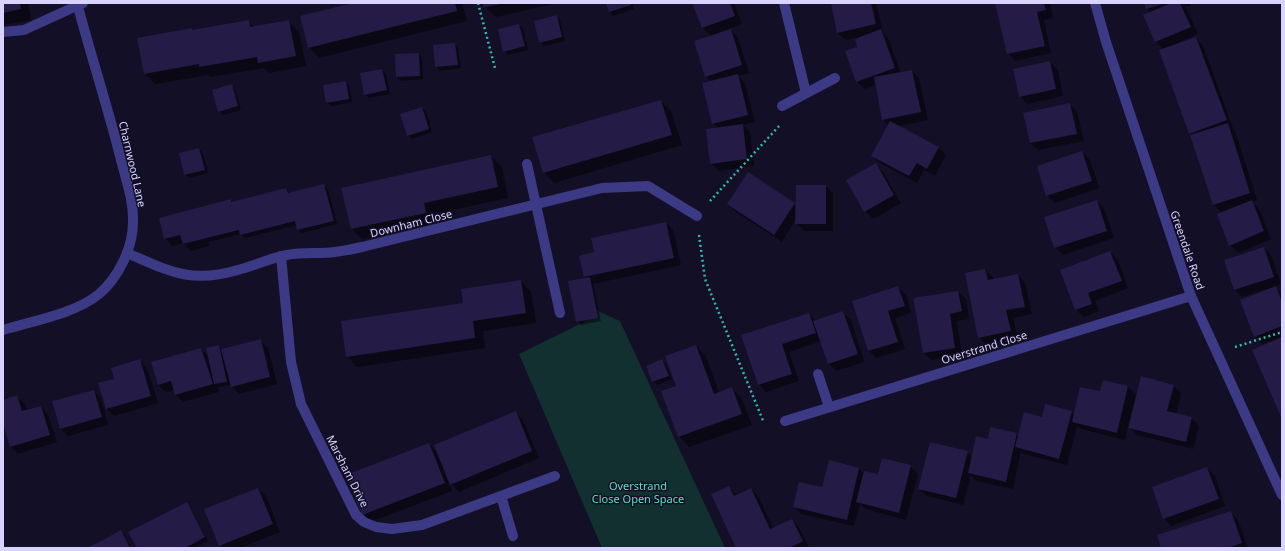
<svg xmlns="http://www.w3.org/2000/svg" width="1285" height="551" viewBox="0 0 1285 551" font-family="'Noto Sans',sans-serif">
	<style>
		.green { fill: #12302f }
		.shadow { fill: #0007 }
		.building { fill: #241b47 }
		.lines { fill: none; stroke-linecap: round; stroke-linejoin: round }
		.path { stroke: #2fb8b0; stroke-width: 2.5; stroke-dasharray: 2 3; stroke-linecap: butt }
		.street { stroke: #3d3a85; stroke-width: 10 }
		.labels { text-anchor: middle; dominant-baseline: central; stroke-width: 3; stroke-linejoin: round; paint-order: stroke }
		.street-label { font-size: 11px; fill: #d9d4ff; stroke: #130f26 }
		.park-label { font-size: 11px; fill: #5fe0c0; stroke: #130f26 }
	</style>
	<rect width="100%" height="100%" fill="#130f26"/>
	<polygon class="green" points="585,305 620,321 725,548 602,548 519,354 588,320"/>
	<g class="shadow">
		<polygon points="3,3 28,3 31,20 3,25"/>
		<polygon points="357,3 462,3 467,21 319,58 309,47"/>
		<polygon points="484,3 557,3 496,17 485,7"/>
		<polygon points="607,3 632,3 634,9 613,16 610,12"/>
		<polygon points="694,3 734,3 742,24 719,32 720,34 731,30 738,38 749,73 738,76 745,83 755,122 743,125 750,132 754,166 719,171 711,163 718,128 713,123 712,82 706,77 712,36 703,28"/>
		<polygon points="832,3 876,3 883,32 882,32 888,38 901,73 912,71 919,78 928,120 898,126 939,148 946,155 935,176 924,170 917,183 880,163 872,156 889,126 883,120 876,85 865,89 857,82 846,52 859,47 855,38 846,40 838,33"/>
		<polygon points="996,3 1050,3 1053,18 1044,20 1051,53 1015,61 1008,53"/>
		<polygon points="1145,3 1190,3 1191,6 1186,7 1198,34 1179,42 1180,44 1196,38 1203,46 1233,128 1232,128 1235,131 1257,200 1252,202 1259,209 1271,239 1238,253 1230,245 1222,213 1213,204 1164,50 1156,42 1151,13 1147,9"/>
		<polygon points="557,16 560,20 565,41 544,46 540,42"/>
		<polygon points="248,21 254,28 289,22 299,32 306,66 269,73 264,68 211,77 208,75 155,84 145,74 192,29 193,31"/>
		<polygon points="519,25 523,29 528,50 508,55 504,51"/>
		<polygon points="455,44 458,48 461,68 440,71 436,67"/>
		<polygon points="419,54 422,58 423,79 401,81 397,77 396,55"/>
		<polygon points="1050,62 1058,70 1063,96 1027,104 1020,96"/>
		<polygon points="382,70 386,74 390,94 369,98 365,94"/>
		<polygon points="345,82 349,86 352,102 331,106 327,102"/>
		<polygon points="232,85 235,89 241,110 223,115 219,111"/>
		<polygon points="661,101 671,111 682,145 554,183 544,172"/>
		<polygon points="1070,104 1077,112 1084,141 1038,150 1030,143 1024,114"/>
		<polygon points="422,108 426,111 432,132 412,139 408,135"/>
		<polygon points="199,149 203,153 208,173 189,178 185,174"/>
		<polygon points="1082,152 1090,160 1099,188 1055,203 1047,195"/>
		<polygon points="491,156 502,167 508,198 434,214 436,223 362,239 352,229"/>
		<polygon points="876,165 883,172 901,203 873,219 865,211"/>
		<polygon points="324,185 328,189 337,224 302,233 298,230 297,225 245,238 241,234 208,242 209,246 191,251 183,243 172,246 165,238 231,201 233,203 286,189 290,194"/>
		<polygon points="826,186 833,193 833,231 804,231 796,223 796,219 782,242 736,212 728,204 794,204 796,206"/>
		<polygon points="1097,201 1104,208 1114,238 1063,255 1055,247"/>
		<polygon points="666,223 673,230 681,265 593,284 601,321 581,325 577,321 587,279 585,277 595,253"/>
		<polygon points="1264,248 1271,255 1281,284 1275,287 1282,294 1282,416 1274,342 1274,340 1263,344 1255,337 1241,301 1268,291 1267,289 1242,297 1235,290"/>
		<polygon points="1110,252 1118,260 1128,288 1095,301 1099,311 1084,317 1076,310 1061,271"/>
		<polygon points="985,270 993,277 993,280 1018,275 1025,282 1032,314 1013,318 1018,338 986,345 979,337"/>
		<polygon points="521,281 531,292 536,323 483,331 485,348 357,367 347,356 464,304"/>
		<polygon points="898,287 906,295 911,313 895,318 905,349 876,358 868,350"/>
		<polygon points="958,292 966,299 969,319 957,321 962,355 931,360 924,353"/>
		<polygon points="843,313 851,320 864,362 836,371 829,364 821,341 789,352 799,381 766,392 759,384 743,336 809,314 816,321"/>
		<polygon points="260,340 268,348 277,384 239,394 231,385 218,387 219,392 183,402 176,395 174,390 166,392 158,385 152,363 201,349 209,357 219,347 222,349"/>
		<polygon points="696,346 706,356 719,393 732,388 742,399 752,425 689,447 679,436 677,387"/>
		<polygon points="139,360 147,368 158,403 114,416 107,409 99,384 115,379"/>
		<polygon points="662,361 666,364 672,379 657,385 653,381"/>
		<polygon points="1104,381 1128,387 1137,396 1173,385 1181,393 1176,414 1191,418 1199,426 1193,449 1137,435 1128,426 1125,440 1081,429 1077,426 1067,465 1024,454 1021,451 1013,489 976,481 971,475 963,505 927,496 919,489 967,452 972,457 989,440 1016,434 1019,437 1043,419 1071,412 1075,415 1101,393"/>
		<polygon points="93,391 101,398 108,425 68,436 61,429 53,402"/>
		<polygon points="17,397 25,404 27,411 41,407 48,414 57,442 18,454 11,447 3,421 3,401"/>
		<polygon points="515,412 523,420 539,458 459,492 448,481 452,491 370,522 363,515 429,444 438,453"/>
		<polygon points="910,466 918,474 906,520 865,509 860,504 854,526 801,514 794,507 859,469 864,474 879,475"/>
		<polygon points="1207,468 1215,476 1225,506 1171,526 1164,518"/>
		<polygon points="729,487 737,495 751,489 758,496 773,528 792,520 799,527 809,548 737,548"/>
		<polygon points="258,489 266,496 280,532 240,548 222,548 220,546"/>
		<polygon points="186,503 190,507 208,541 195,548 138,548"/>
		<polygon points="1231,512 1238,520 1248,548 1162,548"/>
		<polygon points="121,532 125,535 131,548 89,548"/>
	</g>
	<g class="building">
		<polygon points="3,3 20,3 21,9 3,13"/>
		<polygon points="353,3 455,3 457,11 308,48 300,16"/>
		<polygon points="483,3 500,3 501,4 484,7"/>
		<polygon points="606,3 631,3 631,5 609,12"/>
		<polygon points="692,3 730,3 735,16 702,28"/>
		<polygon points="831,3 871,3 876,24 837,33"/>
		<polygon points="995,3 1044,3 1046,10 1037,12 1045,46 1007,54"/>
		<polygon points="1144,3 1166,3 1146,9"/>
		<polygon points="1171,3 1180,3 1191,27 1155,42 1143,15"/>
		<polygon points="557,15 562,37 539,43 534,21"/>
		<polygon points="249,20 250,27 289,20 296,56 258,63 257,57 199,67 199,64 144,74 137,38 192,28 192,30"/>
		<polygon points="519,24 525,46 503,52 498,29"/>
		<polygon points="731,29 742,65 705,77 694,41"/>
		<polygon points="881,29 895,68 856,82 845,51 857,47 855,39"/>
		<polygon points="1196,37 1227,120 1189,134 1159,50"/>
		<polygon points="455,43 458,65 435,67 433,45"/>
		<polygon points="419,53 420,76 396,77 395,54"/>
		<polygon points="1050,61 1056,89 1019,97 1013,69"/>
		<polygon points="382,69 387,90 364,95 360,73"/>
		<polygon points="912,70 921,112 882,120 874,77"/>
		<polygon points="738,74 748,115 712,124 702,83"/>
		<polygon points="346,81 349,99 326,103 323,85"/>
		<polygon points="232,84 238,106 218,112 212,90"/>
		<polygon points="661,100 672,135 543,173 532,137"/>
		<polygon points="1070,103 1077,134 1030,143 1023,113"/>
		<polygon points="422,107 429,129 407,136 400,114"/>
		<polygon points="890,121 939,147 927,169 917,163 909,176 871,156"/>
		<polygon points="1228,123 1250,193 1213,205 1190,135"/>
		<polygon points="743,124 747,159 710,164 706,129"/>
		<polygon points="199,148 205,170 184,175 179,153"/>
		<polygon points="1082,151 1092,181 1046,196 1037,166"/>
		<polygon points="491,155 498,187 424,203 426,213 351,229 341,188"/>
		<polygon points="876,163 894,195 864,212 846,180"/>
		<polygon points="748,172 795,203 774,235 727,204"/>
		<polygon points="324,184 334,221 297,230 295,221 240,235 239,230 183,244 180,235 164,239 159,218 231,199 231,202 286,188 288,193"/>
		<polygon points="796,185 826,185 826,224 795,224"/>
		<polygon points="1097,200 1107,231 1054,248 1044,217"/>
		<polygon points="1252,200 1264,231 1229,246 1217,214"/>
		<polygon points="666,222 674,258 584,277 579,256 594,252 591,238"/>
		<polygon points="1264,247 1274,277 1234,290 1224,260"/>
		<polygon points="1110,251 1122,281 1088,293 1092,304 1075,310 1060,270"/>
		<polygon points="985,269 988,280 1018,274 1025,307 1006,310 1011,331 978,338 965,273"/>
		<polygon points="590,277 598,318 576,322 568,281"/>
		<polygon points="521,280 526,313 473,321 475,338 346,357 341,321 463,303 461,289"/>
		<polygon points="898,286 905,306 888,311 898,342 868,351 852,301"/>
		<polygon points="1276,286 1282,302 1282,326 1254,337 1240,300"/>
		<polygon points="958,291 962,311 950,314 955,348 923,353 913,298"/>
		<polygon points="843,311 858,354 828,364 813,321"/>
		<polygon points="809,313 816,333 782,344 792,374 758,385 741,335"/>
		<polygon points="1282,337 1282,419 1252,350"/>
		<polygon points="261,339 270,377 231,387 221,349"/>
		<polygon points="219,345 227,382 214,384 206,348"/>
		<polygon points="696,345 714,394 732,387 742,414 678,437 661,391 676,386 665,356"/>
		<polygon points="201,348 213,384 175,395 171,381 158,385 151,362"/>
		<polygon points="140,359 151,396 106,409 98,383 114,379 111,368"/>
		<polygon points="662,359 669,376 652,382 646,366"/>
		<polygon points="1141,376 1174,385 1167,411 1192,417 1186,442 1128,428"/>
		<polygon points="1103,380 1128,386 1117,433 1072,422 1080,387 1100,391"/>
		<polygon points="94,390 102,417 60,429 52,401"/>
		<polygon points="17,395 22,411 41,406 50,435 10,447 3,424 3,400"/>
		<polygon points="1045,404 1072,411 1059,459 1015,447 1024,412 1042,417"/>
		<polygon points="516,411 532,451 450,485 434,445"/>
		<polygon points="990,427 1017,433 1006,482 968,473 976,436 988,439"/>
		<polygon points="930,442 968,451 956,498 918,489"/>
		<polygon points="429,443 445,483 362,515 346,475"/>
		<polygon points="882,458 911,465 899,513 856,502 864,471 878,474"/>
		<polygon points="829,460 859,468 847,520 793,507 799,482 822,487"/>
		<polygon points="1207,467 1219,499 1163,519 1152,487"/>
		<polygon points="729,486 734,496 751,488 770,529 792,519 803,541 789,548 736,548 711,494"/>
		<polygon points="258,488 273,524 219,546 204,509"/>
		<polygon points="187,502 205,537 185,548 137,548 128,532"/>
		<polygon points="1231,511 1242,543 1228,548 1161,548 1157,535"/>
		<polygon points="121,530 130,548 86,548 101,541"/>
	</g>
	<g class="lines">
		<g class="path">
			<polyline points="478,3 495,68"/>
			<polyline points="710,201 780,125"/>
			<polyline points="699,235 705,279 764,423"/>
			<polyline points="1235,347 1282,332"/>
		</g>
		<g class="street">
			<polyline points="784,3 806,93"/>
			<polyline points="1095,3 1106,42 1191,296 1282,495"/>
			<polyline points="3,32 24,30 83,3"/>
			<polyline points="782,106 835,78"/>
			<polyline points="527,164 560,313"/>
			<path d="M127,253C169,271 190,284 238,270C254,266 270,258 287,255C303,252 319,254 335,252C344,251 353,249 362,247L602,188L648,186L697,216"/>
			<polyline points="281,256 291,362 301,404 356,515 364,522 376,527 392,529 422,525 555,476"/>
			<path d="M3,330C32,321 75,314 99,294C118,278 133,248 133,222C134,202 126,180 121,160C108,108 91,56 77,3"/>
			<polyline points="818,374 829,407"/>
			<polyline points="785,421 1191,296"/>
			<polyline points="501,496 513,536"/>
		</g>
	</g>
	<g class="labels">
		<g class="street-label">
			<text transform="translate(133 164) rotate(77)">Charnwood Lane</text>
			<text transform="translate(411 223) rotate(-14)">Downham Close</text>
			<text transform="translate(1188 250) rotate(71)">Greendale Road</text>
			<text transform="translate(984 347) rotate(-17)">Overstrand Close</text>
			<text transform="translate(348 471) rotate(63)">Marsham Drive</text>
		</g>
		<g class="park-label">
			<text x="638" y="485">Overstrand<tspan x="638" dy="13">Close Open Space</tspan></text>
		</g>
	</g>
	<rect width="1285" height="551" fill="none" stroke="#d9d4ff" stroke-width="8"/>
</svg>
